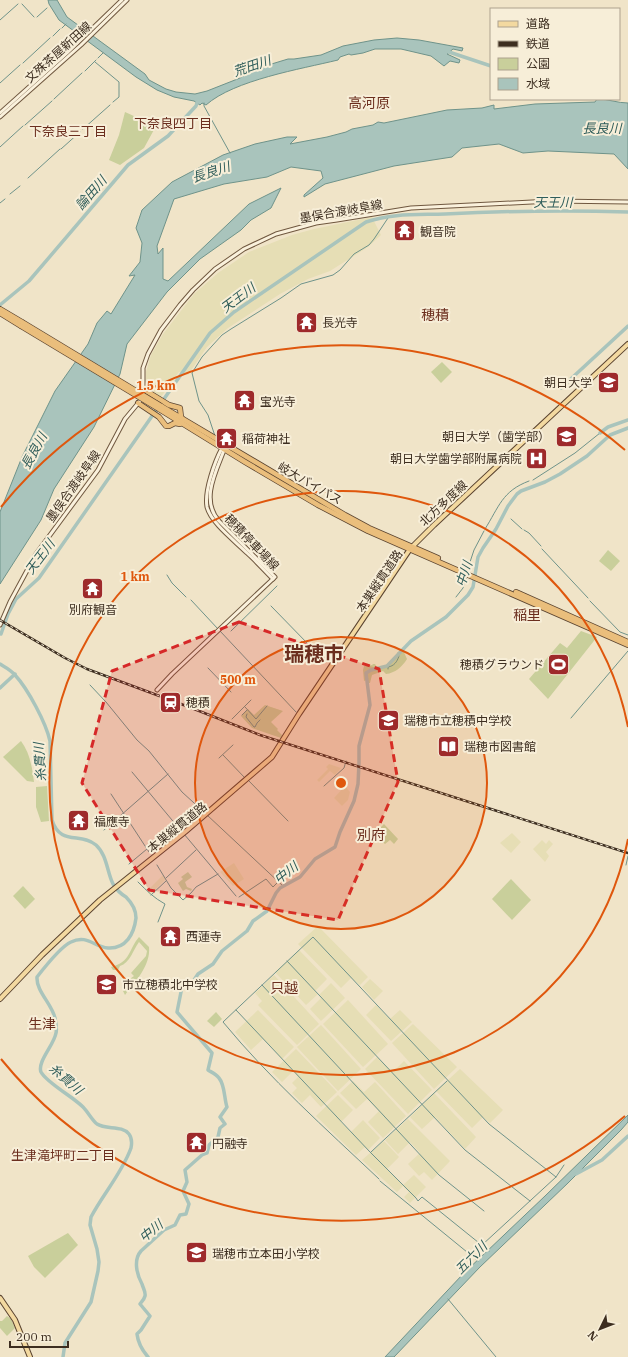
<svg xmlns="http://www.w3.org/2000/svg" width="628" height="1357" viewBox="0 0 628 1357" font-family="'IBM Plex Serif','Noto Sans JP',serif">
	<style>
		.farmland { fill: #e6deb5 }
		.green { fill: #c9cf9b }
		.water { fill: #a9c4bc; stroke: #6f938a }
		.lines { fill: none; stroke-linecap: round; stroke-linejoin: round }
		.stream { stroke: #6f938a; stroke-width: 1 }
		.river { stroke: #a9c4bc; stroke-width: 3.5 }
		.secondary-casing { stroke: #6f573f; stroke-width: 5 }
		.primary-casing { stroke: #5b4430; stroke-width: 6 }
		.trunk-casing { stroke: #5b4430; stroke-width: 6 }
		.secondary { stroke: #faf1dc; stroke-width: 3 }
		.primary { stroke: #f3d9a0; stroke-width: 4 }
		.trunk { stroke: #eabe7c; stroke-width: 4.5 }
		.rail-casing { stroke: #3d2e20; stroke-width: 2.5 }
		.rail { stroke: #f7eed8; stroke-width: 1; stroke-dasharray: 3; stroke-linecap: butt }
		.trunk-bridge-casing { stroke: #5b4430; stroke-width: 6; stroke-linecap: butt }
		.trunk-bridge { stroke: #eabe7c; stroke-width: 4.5 }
		.marked { fill: #d62828; fill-opacity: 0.2; stroke: #d62828; stroke-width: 3; stroke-dasharray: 8 5; stroke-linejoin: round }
		.ring { fill: none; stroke: #df570d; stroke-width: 2 }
		.labels { text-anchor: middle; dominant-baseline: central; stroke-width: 4; stroke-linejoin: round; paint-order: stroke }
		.street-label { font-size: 12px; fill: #3d2e20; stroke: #f7eed8 }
		.poi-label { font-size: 12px; fill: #3d2e20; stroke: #f7eed8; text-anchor: start }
		.water-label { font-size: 13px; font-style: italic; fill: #2f5d5a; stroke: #f7eed8 }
		.neighbourhood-label { font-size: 13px; fill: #6b2e1e; stroke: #f7eed8 }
		.quarter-label { font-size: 14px; fill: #6b2e1e; stroke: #f7eed8 }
		.town-label { font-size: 20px; font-weight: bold; fill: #6b2e1e; stroke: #f7eed8 }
		.centre { fill: #df570d; stroke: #f7eed8; stroke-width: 2 }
		.ring-label { font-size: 12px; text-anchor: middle; font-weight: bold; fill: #df570d; stroke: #f7eed8; stroke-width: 4; stroke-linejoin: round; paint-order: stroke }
	</style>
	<rect width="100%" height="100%" fill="#f0e4c8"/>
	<g class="farmland">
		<polygon points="372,217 381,235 368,247 330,271 308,279 280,294 228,328 207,347 188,375 179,372 161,397 146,386 146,372 151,355 163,334 194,294 218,273 249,252 292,235 314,229"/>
		<polygon points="329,764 341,768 335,775 330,771 319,782 317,780 328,769 326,767"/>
		<polygon points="345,786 350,792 348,800 342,806 334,798"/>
		<polygon points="512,833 521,842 511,853 500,843"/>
		<polygon points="542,840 546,844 549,840 553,844 546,852 549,856 545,862 533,849"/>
		<polygon points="234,863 244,879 233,886 220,872"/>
		<polygon points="163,875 166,879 150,895 147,891"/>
		<polygon points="318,926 368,977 360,985 351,978 341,988 298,944"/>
		<polygon points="299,950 327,979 315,991 318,994 306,1005 275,972"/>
		<polygon points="274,975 319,1024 297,1045 258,1005 262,1001 255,993"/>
		<polygon points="370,979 383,991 374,1000 362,987"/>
		<polygon points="331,983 345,998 321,1021 310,1009 321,998 319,995"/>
		<polygon points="348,1000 388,1044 363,1067 323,1024"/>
		<polygon points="376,1005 390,1019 400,1010 412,1022 391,1041 366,1015"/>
		<polygon points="258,1010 294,1047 282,1059 263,1039 251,1050 235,1032"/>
		<polygon points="413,1024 457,1067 434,1089 392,1043"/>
		<polygon points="321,1025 361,1069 338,1091 297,1047"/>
		<polygon points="296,1049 337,1092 321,1107 310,1095 302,1103 292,1093 297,1088 292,1083 298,1077 293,1071 282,1082 272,1072"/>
		<polygon points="377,1057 393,1072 404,1061 432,1090 408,1114 365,1069"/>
		<polygon points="460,1069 503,1110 490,1123 483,1117 472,1128 436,1091"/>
		<polygon points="353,1081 364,1092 375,1082 406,1116 383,1138 368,1122 379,1111 367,1099 356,1109 340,1093"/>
		<polygon points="434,1093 476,1137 465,1149 435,1117 422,1129 410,1117"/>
		<polygon points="338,1095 353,1110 341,1122 351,1132 363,1120 380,1138 368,1150 365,1147 356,1155 316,1116"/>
		<polygon points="408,1119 450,1161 432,1180 424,1172 419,1176 408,1164 420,1153 410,1142 398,1154 385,1140"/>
		<polygon points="384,1141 399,1157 387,1169 403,1185 414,1175 426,1187 410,1203 404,1197 409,1192 403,1186 397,1192 362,1160"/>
	</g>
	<g class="green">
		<polygon points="125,112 156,126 144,148 120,165 109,160 119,135"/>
		<polygon points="442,362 452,372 441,383 431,372"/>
		<polygon points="608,550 620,561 611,571 599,561"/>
		<polygon points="581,631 597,637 548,699 529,679 560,643 567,648"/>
		<path d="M403,650L407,659C402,667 395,673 386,674L383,671L372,675L370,683H366V680L364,681L363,670L364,666L372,665L373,664H375L378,669C391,667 395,659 403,650Z"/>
		<polygon points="265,705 283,711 271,722 278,729 277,730 283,736 281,738 252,728 241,716 248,709 254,715"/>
		<path d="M21,741C30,753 32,767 34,782L27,781L3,757Z"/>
		<polygon points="47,786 49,821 41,822 36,807 36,787"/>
		<polygon points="384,824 398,839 394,844 390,840 385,844 374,834"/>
		<polygon points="188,872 192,877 185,882 187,887 192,889 191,891 186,889 183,891 178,883 183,879 181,877"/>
		<polygon points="511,879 531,900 512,920 492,899"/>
		<polygon points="23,886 35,899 25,909 13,896"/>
		<path d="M139,937L149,947C151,965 135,982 125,995L123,991L129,985L127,981L134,976L131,973L146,956L147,951L139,942C133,950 130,963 120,966L118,970H113L111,967C131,962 128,950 139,937Z"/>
		<polygon points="216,1012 222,1019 214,1027 207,1021"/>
		<polygon points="68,1233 78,1245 45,1278 34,1267 28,1256"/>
		<polygon points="7,1316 11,1319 15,1328 7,1336 0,1328 0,1321 2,1321"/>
	</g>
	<g class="water">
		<path d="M48,0H57L67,17L145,74L149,80L166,89L176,92L195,94L207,91L240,78L255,69L288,59H294L321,55L343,46L374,40L397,38L419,40L463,48L462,51L453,49L447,54L460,60L459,63L450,61L444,66L431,56L401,49H375L363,53L351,55L349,54L340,57L338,60C301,69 234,80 206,105L202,103L200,105L194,101L174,97L157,90L136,77L59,20L49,4Z"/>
		<path d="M597,99C609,99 617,103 628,103V169L614,154L548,151L523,153L499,144L462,148L452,157L394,166L325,184L304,197V195L323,178L321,171L291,167L267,177L224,184L174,199L157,246L158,254L163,248V279L168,281L249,204L281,188L271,208L251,220L241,230L200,259L167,292L127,344L120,374L94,427L54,489L41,520L0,584V512L22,457L55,391L88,344L97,323L107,311L111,314L135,275L129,276L140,262L142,243L136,228L142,210L172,182L223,155L255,144L287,137H297L290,144L327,137L346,132L352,129L373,125L378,122L384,123L447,110L482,108L494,105V109L535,104L595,102Z"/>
		<polygon points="628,1115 628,1122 621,1130 568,1183 480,1267 394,1357 385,1357 463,1274 545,1196"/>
	</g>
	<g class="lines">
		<g class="stream">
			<polyline points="22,4 34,17"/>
			<polyline points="37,17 47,8"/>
			<polyline points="0,20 18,4"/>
			<polyline points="62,28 66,24"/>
			<polyline points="53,36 60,29"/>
			<polyline points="98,58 103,53"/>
			<polyline points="95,62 119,82 119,97 113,102"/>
			<polyline points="23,63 50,38"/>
			<polyline points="85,71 96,60"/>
			<polyline points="0,83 20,65"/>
			<polyline points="54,99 82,73"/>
			<polyline points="204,103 204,106 230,153"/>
			<polyline points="25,125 52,101"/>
			<polyline points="83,129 110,105"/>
			<polyline points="0,147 23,126"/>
			<polyline points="61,149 80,132"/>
			<polyline points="28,178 60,149"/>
			<polyline points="10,194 20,186"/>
			<polyline points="0,203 5,199"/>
			<polyline points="215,436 208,415 199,401 192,373 202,357 222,335 231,329 281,298 301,284 333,275 340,270 354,254 369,245 374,239 388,218"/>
			<polyline points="533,480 575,453 600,433"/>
			<polyline points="511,519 522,529"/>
			<path d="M485,529C499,507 502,491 529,481"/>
			<polyline points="524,530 529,533 541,546"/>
			<polyline points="542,549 588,598"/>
			<polyline points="468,568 474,550 484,531"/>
			<polyline points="167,575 172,583 186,597"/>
			<polyline points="456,597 463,588 466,578"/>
			<polyline points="191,600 218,629"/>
			<polyline points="590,601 620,632 628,635"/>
			<polyline points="271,606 309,645"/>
			<polyline points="220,631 296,712"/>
			<polyline points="231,631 277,586"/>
			<polyline points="208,668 231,692"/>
			<path d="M388,669V667C394,666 397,662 399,656L398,653"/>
			<polyline points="90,685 106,702 137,740 149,751 182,792 205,813"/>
			<polyline points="245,707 256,719 267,706"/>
			<polyline points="247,714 246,717 254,727 255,727 257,723 260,720"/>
			<polyline points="242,715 247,710"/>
			<polyline points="571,718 628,651"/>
			<polyline points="232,719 251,700"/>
			<polyline points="223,755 245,778"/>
			<polyline points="219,758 233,745"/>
			<polyline points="132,772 182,832"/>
			<polyline points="248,780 288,821"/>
			<polyline points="324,786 344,768 346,761"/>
			<polyline points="111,794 149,852"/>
			<polyline points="207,815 283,886"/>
			<polyline points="104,830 168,774"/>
			<polyline points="184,834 236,896"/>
			<polyline points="129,864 147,849"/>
			<polyline points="157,865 171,888 183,900 191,893 196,887 218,874"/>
			<polyline points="626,865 628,856"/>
			<polyline points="166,878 196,850"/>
			<path d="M138,882C147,891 154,898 165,904L158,922"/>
			<polyline points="151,895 166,881"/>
			<polyline points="239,897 266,879 273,887 278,882"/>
			<polyline points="287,961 465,1150 530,1201"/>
			<polyline points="262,985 439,1175 484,1211"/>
			<polyline points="236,1010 370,1152 416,1198 418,1201 422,1197 489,1251"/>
			<polyline points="371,1152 447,1081"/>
			<path d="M379,1179C325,1128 270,1079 223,1022L313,937L489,1124L556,1177"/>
			<polyline points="380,1181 478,1261"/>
			<polyline points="482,1245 556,1177 564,1165"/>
			<polyline points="448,1299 496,1357"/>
		</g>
		<g class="river">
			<polyline points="446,51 491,66"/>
			<polyline points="0,305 29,281 128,165 168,136 196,106 198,100"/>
			<polyline points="561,388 628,326"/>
			<polyline points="600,433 608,427 628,420"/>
			<path d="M1,634L8,614L16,599L39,578L210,333L234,312L366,222C391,213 419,215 445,214C506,211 567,210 628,212"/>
			<path d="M0,664C5,667 11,670 15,675C28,689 46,723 50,741L52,820C60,846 81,832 96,845C107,855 107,872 113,884C116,889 121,894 126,897C132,903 136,909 136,918C134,934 126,949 108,948C94,947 87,934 71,942C62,946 44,968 37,977C36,991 52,1004 55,1018C56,1023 57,1029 56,1033C54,1045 37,1062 41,1072C45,1080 64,1092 72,1098C76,1101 80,1104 83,1107C88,1112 92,1120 97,1124C106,1130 122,1125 129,1134C132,1138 132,1143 131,1148C122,1173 103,1194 91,1217L90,1225L97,1249L99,1262L98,1271L91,1302L65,1343L63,1357"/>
			<polyline points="0,688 15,674"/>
			<polyline points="576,1174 602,1160 628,1136"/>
			<path d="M148,1357C142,1350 138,1343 137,1334L141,1330L150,1316L140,1304C141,1302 144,1300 145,1296C146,1292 143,1288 142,1284C137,1275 133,1260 141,1251L164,1230L175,1225L180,1215L186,1214L189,1204L183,1191L187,1182L185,1170L202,1155L207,1153L209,1145L218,1137L220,1128L225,1124L220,1117L227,1107C224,1098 225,1085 219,1078C216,1074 211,1072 208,1070L212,1053L177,1012L182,987L192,983L198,974L213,964L222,951L247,931L253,921L267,911L276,893L280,888L300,877L315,859L335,847L340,832L354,801L358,784L359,763V746L370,705L366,673L371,670L387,666L411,641L446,617L468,595L473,587L478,557L483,548L496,529L508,506L517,494L521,491L545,482L560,474L587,456L610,435L628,428"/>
		</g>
		<defs>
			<g id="secondary">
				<polyline points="0,113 67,53 122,0"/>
				<polyline points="0,117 81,45 127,0"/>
				<polyline points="143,392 143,368 148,354 161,330 180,305 193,290 215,269 244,249 276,234 316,223 337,220 411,208 551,201 628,202"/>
				<path d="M222,448C215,461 204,491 207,507C211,523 235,541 247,553C256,561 264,570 273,579"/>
				<polyline points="0,625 10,602 36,554 98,470 125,419 140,401"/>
				<path d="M157,690L172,674L275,577L219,521C199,499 218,468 226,445"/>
			</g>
			<g id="primary">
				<polyline points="0,999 42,955 100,900 185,832 272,757 299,714 410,549 434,525 628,344"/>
				<polyline points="0,1298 15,1320 30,1357"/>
			</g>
			<g id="trunk">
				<polyline points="0,309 22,322"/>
				<polyline points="0,313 21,326"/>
				<polyline points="143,389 169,405 180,408 181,417 183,420"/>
				<polyline points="138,403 159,417 166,426 169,426 175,423 180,424"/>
				<polyline points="161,406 345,515 369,528 438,558"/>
				<polyline points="159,409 245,462 318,505 368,531 628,645"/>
				<polyline points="516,592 628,642"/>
			</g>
		</defs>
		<use href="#secondary" class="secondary-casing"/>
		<use href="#primary" class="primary-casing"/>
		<use href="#trunk" class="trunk-casing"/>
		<use href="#secondary" class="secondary"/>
		<use href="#primary" class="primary"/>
		<use href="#trunk" class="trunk"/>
		<defs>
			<polyline id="rail" points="0,620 65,658 87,669 189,707 260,735 628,853"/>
		</defs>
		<use href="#rail" class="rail-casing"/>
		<use href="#rail" class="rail"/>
		<defs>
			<g id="trunk-bridge">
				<polyline points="22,322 161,406"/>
				<polyline points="21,326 159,409"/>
			</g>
		</defs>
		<use href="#trunk-bridge" class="trunk-bridge-casing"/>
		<use href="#trunk-bridge" class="trunk-bridge"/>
	</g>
	<path class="marked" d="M239,622L379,669L398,782L338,920L149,890L82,783L112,671Z"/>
	<circle cx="341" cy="783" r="146" fill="#df570d" fill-opacity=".12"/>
	<g class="ring">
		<circle cx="341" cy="783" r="146"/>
		<path d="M628 839A292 292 0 1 1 628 727"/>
		<path d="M625 1116A438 438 0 0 1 1 1059M1 507A438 438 0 0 1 625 450"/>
	</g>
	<defs>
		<symbol id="temple-square" viewBox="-11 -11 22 22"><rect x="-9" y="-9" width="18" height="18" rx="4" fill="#9e2a2b" stroke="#f7eed8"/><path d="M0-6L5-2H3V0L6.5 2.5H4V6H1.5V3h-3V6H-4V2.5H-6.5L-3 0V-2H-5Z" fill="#fff"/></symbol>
		<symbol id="university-square" viewBox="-11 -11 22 22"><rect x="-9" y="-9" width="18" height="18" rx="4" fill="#9e2a2b" stroke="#f7eed8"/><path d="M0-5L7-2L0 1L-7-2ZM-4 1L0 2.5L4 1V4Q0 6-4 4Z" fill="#fff"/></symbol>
		<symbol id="hospital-square" viewBox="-11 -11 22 22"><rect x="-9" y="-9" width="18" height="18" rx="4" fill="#9e2a2b" stroke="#f7eed8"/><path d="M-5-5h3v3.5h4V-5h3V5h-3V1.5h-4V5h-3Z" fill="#fff"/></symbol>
		<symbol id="stadium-square" viewBox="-11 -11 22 22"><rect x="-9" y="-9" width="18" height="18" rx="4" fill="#9e2a2b" stroke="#f7eed8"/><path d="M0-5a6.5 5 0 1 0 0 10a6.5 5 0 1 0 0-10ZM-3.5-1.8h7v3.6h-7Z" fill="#fff"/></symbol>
		<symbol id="station-square" viewBox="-11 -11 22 22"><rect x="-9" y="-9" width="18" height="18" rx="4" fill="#9e2a2b" stroke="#f7eed8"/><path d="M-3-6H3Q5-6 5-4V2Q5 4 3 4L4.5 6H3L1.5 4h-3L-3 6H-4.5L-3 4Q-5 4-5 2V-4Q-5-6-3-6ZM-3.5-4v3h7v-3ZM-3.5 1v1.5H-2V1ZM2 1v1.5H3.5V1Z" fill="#fff"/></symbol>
		<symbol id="school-square" viewBox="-11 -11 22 22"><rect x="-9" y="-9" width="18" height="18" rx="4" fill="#9e2a2b" stroke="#f7eed8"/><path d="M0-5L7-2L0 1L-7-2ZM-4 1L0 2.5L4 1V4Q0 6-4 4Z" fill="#fff"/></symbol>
		<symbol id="library-square" viewBox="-11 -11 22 22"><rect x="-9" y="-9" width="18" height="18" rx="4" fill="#9e2a2b" stroke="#f7eed8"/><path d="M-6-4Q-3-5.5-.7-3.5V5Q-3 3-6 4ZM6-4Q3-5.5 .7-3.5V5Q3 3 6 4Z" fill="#fff"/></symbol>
	</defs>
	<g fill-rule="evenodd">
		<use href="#temple-square" x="392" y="218" width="25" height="25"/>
		<use href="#temple-square" x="294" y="310" width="25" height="25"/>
		<use href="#university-square" x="596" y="370" width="25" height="25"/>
		<use href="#temple-square" x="232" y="388" width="25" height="25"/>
		<use href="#university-square" x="554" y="424" width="25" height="25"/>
		<use href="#temple-square" x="214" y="426" width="25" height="25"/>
		<use href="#hospital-square" x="524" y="446" width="25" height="25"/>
		<use href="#temple-square" x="80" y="576" width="25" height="25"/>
		<use href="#stadium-square" x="546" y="652" width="25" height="25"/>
		<use href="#station-square" x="158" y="690" width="25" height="25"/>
		<use href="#school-square" x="376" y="708" width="25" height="25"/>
		<use href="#library-square" x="436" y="734" width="25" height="25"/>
		<use href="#temple-square" x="66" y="808" width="25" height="25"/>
		<use href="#temple-square" x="158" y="924" width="25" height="25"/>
		<use href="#school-square" x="94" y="972" width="25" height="25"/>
		<use href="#temple-square" x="184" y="1130" width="25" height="25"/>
		<use href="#school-square" x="184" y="1240" width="25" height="25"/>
	</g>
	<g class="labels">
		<g class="street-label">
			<text transform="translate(58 52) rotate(-42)">文殊茶屋新田線</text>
			<text transform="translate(341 211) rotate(-10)">墨俣合渡岐阜線</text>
			<text transform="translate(310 483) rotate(30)">岐大バイパス</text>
			<text transform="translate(73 486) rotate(-55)">墨俣合渡岐阜線</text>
			<text transform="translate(443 503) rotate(-43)">北方多度線</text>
			<text transform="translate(252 542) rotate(46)">穂積停車場線</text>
			<text transform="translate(379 581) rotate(-56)">本巣縦貫道路</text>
			<text transform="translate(177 827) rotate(-39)">本巣縦貫道路</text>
		</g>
		<g class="poi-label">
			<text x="420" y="231">観音院</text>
			<text x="322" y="322">長光寺</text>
			<text x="592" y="382" text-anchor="end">朝日大学</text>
			<text x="260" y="401">宝光寺</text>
			<text x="550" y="436" text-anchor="end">朝日大学（歯学部）</text>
			<text x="242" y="438">稲荷神社</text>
			<text x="522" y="458" text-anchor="end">朝日大学歯学部附属病院</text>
			<text x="93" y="609" text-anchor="middle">別府観音</text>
			<text x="544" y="664" text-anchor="end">穂積グラウンド</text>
			<text x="186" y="702">穂積</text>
			<text x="404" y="720">瑞穂市立穂積中学校</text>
			<text x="464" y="746">瑞穂市図書館</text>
			<text x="94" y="821">福應寺</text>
			<text x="186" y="936">西蓮寺</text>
			<text x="122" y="984">市立穂積北中学校</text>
			<text x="212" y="1143">円融寺</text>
			<text x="212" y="1253">瑞穂市立本田小学校</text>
		</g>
		<g class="water-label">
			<text transform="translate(252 66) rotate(-19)">荒田川</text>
			<text x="602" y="128">長良川</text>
			<text transform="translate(211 172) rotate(-18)">長良川</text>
			<text transform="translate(91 193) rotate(-49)">論田川</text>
			<text x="553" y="202">天王川</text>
			<text transform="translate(238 298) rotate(-37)">天王川</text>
			<text transform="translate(34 451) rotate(-61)">長良川</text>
			<text transform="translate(40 557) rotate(-53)">天王川</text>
			<text transform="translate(464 574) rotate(-72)">中川</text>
			<text transform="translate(40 762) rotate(-94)">糸貫川</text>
			<text transform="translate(286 873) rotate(-38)">中川</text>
			<text transform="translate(66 1079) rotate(41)">糸貫川</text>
			<text transform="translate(151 1231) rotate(-39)">中川</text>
			<text transform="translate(471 1258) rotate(-45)">五六川</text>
		</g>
		<g class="neighbourhood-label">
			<text x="173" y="123">下奈良四丁目</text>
			<text x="68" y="131">下奈良三丁目</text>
			<text x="63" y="1155">生津滝坪町二丁目</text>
		</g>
		<g class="quarter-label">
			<text x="369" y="103">高河原</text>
			<text x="435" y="315">穂積</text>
			<text x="527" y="615">稲里</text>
			<text x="371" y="835">別府</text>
			<text x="284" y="988">只越</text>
			<text x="42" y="1024">生津</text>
		</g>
		<g class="town-label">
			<text x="314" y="653">瑞穂市</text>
		</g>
	</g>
	<circle cx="341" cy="783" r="6" class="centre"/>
	<g class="ring-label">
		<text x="156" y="390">1.5 km</text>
		<text x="135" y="581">1 km</text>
		<text x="238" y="684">500 m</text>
	</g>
	<rect x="490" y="8" width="130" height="92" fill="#f7eed8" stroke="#ada18e"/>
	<rect x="498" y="21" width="20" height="6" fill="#f3d9a0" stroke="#ada18e"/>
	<text x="526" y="28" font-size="12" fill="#3d2e20">道路</text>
	<rect x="498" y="41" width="20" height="6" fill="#3d2e20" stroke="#ada18e"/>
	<text x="526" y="48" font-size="12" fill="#3d2e20">鉄道</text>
	<rect x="498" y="58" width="20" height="12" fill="#c9cf9b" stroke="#ada18e"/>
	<text x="526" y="68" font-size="12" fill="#3d2e20">公園</text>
	<rect x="498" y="78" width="20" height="12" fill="#a9c4bc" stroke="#ada18e"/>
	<text x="526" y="88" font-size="12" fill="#3d2e20">水域</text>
	<g transform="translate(600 1329) rotate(227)" stroke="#f7eed8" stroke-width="3" paint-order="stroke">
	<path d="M0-3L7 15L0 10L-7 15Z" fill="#3d2e20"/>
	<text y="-6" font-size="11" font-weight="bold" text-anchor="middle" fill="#3d2e20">N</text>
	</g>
	<path d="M10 1341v6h58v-6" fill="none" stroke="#3d2e20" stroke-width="2"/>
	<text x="16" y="1341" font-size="12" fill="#3d2e20" stroke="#f7eed8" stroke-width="3" paint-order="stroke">200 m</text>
</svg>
